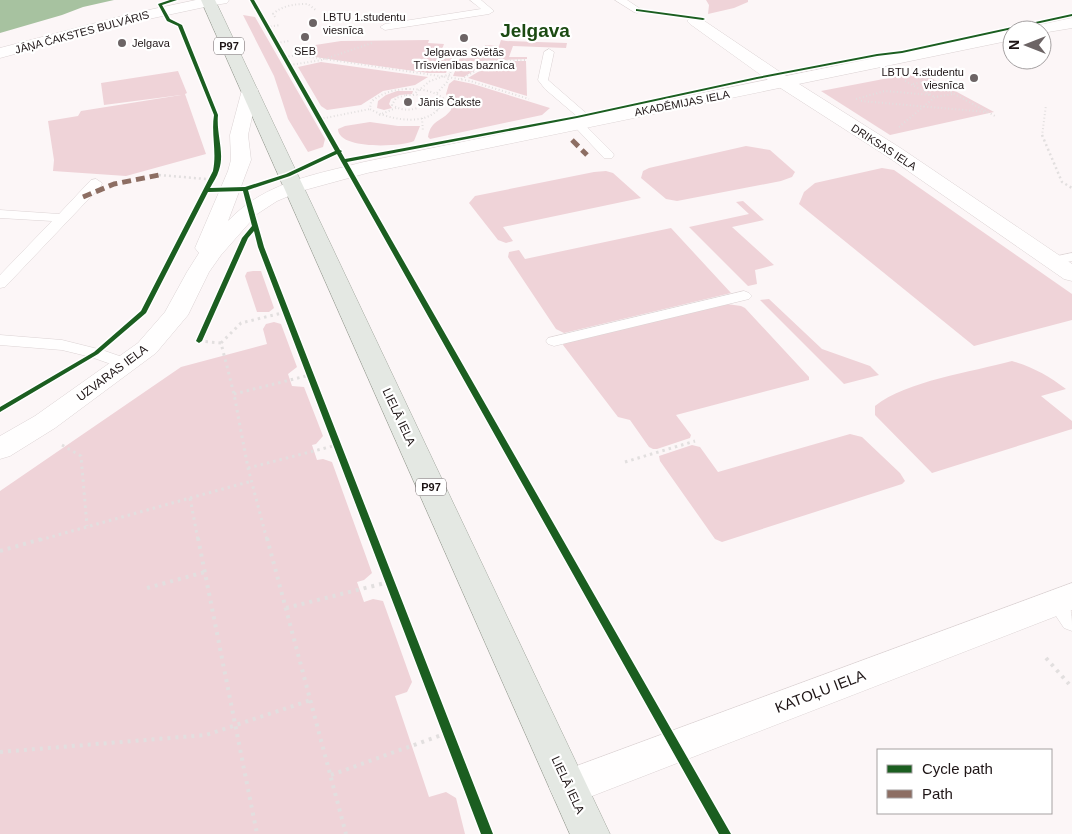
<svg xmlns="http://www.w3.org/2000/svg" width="1072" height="834" viewBox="0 0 1072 834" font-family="Arial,sans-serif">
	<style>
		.green { fill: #efd3d8 }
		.water { fill: #a7c2a0 }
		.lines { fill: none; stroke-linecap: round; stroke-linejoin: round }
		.service-casing { stroke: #dcd3d4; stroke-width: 1 }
		.minor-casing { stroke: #dcd3d4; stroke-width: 1 }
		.tertiary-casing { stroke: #dcd3d4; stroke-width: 1 }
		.secondary-casing { stroke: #dcd3d4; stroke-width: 1 }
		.primary-casing { stroke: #a3a89f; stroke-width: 1 }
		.path-far3 { stroke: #e2dfdf; stroke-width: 2; stroke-dasharray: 1 2.5; stroke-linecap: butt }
		.path-far2 { stroke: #e2dfdf; stroke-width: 2.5; stroke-dasharray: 2 3; stroke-linecap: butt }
		.path-far1 { stroke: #e2dfdf; stroke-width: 3; stroke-dasharray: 2.5 4; stroke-linecap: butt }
		.path { stroke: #e2dfdf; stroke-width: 4; stroke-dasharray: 3 5; stroke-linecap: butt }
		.service { fill: #fffefe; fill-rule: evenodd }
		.minor { fill: #fffefe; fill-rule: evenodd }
		.tertiary { fill: #fffefe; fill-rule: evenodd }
		.secondary { fill: #fffefe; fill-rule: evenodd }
		.primary { fill: #e4e8e3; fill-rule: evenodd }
		.quiet { stroke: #8d6e63; stroke-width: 5; stroke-dasharray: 9 5; stroke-linecap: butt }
		.cycleway-casing { stroke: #fff; stroke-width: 3 }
		.cycleway { fill: #1b5e20; fill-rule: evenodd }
		.poi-dot { fill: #6c6465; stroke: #fff; stroke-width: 2 }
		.labels { text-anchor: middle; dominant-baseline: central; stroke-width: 4.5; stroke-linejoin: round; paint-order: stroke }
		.far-poi-label { font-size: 11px; fill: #1e1516; stroke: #fff; text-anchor: start }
		.far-street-label { font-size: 11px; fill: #1e1516; stroke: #fff }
		.shield { fill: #fff; stroke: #625b5c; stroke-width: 1 }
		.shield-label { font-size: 11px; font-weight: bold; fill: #1e1516 }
		.street-label { font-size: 12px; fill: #1e1516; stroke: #fff }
		.near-street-label { font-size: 15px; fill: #1e1516; stroke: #fff }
		.far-town-label { font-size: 19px; font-weight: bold; fill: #1b4a12; stroke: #fff }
	</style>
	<rect width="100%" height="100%" fill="#fcf6f7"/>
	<g class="green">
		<polygon points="706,0 748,0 748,2 734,8 708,14 709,5"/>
		<polygon points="243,15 255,17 325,139 323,147 308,152 288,119 274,76"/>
		<polygon points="429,40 428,43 444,44 439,57 452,58 446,73 428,73 321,58 307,55 296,48 341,41"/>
		<polygon points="501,40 506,41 567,43 566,48 513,46 509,57 527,57 527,59 458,62 460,58 474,58 477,49 484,50 485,45 499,46"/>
		<polygon points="496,61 526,61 527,96 468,78"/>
		<polygon points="321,62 428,77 415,85 383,91 361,105 327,110 321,106 298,67"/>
		<polygon points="487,62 464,77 453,76 458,64"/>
		<polygon points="178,71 187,93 185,94 206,154 126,176 53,171 54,160 48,121 78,116 81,111 181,95 104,105 101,83"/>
		<polygon points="920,72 994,112 890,135 821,91"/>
		<path d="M454,80L473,84L550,108L542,115L430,139L428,137C431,119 442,122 451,110L452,105L446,94L449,84Z"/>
		<polygon points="397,91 413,91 412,94 400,95 391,99 389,104 392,108 384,110 377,108 378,101 386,95"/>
		<path d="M370,122L398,126H420L414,141C401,147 338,150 338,129L345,126Z"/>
		<polygon points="746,146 770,150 795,172 792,177 781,181 677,201 666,199 641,178 643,171 649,168"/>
		<polygon points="882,168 894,170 1072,294 1072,320 974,346 799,204 804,192 815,183"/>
		<polygon points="606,171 613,173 641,198 503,227 513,241 506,243 498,240 469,203 475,196 594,172"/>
		<polygon points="743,201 764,220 732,227 774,265 755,270 757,284 748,286 689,227 749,214 736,202"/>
		<polygon points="671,228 731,293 564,333 556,329 508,257 509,252 519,250 525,259"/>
		<polygon points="253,271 261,271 274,308 269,312 257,312 245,276 247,272"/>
		<polygon points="769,299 822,349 870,366 879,375 844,384 760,300"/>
		<polygon points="727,304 741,306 745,308 809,377 809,380 676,415 691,435 690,438 657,449 653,449 649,447 630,420 618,417 563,345 564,342 570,340"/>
		<polygon points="274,322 281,324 297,367 288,374 292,386 304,387 323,436 316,444 312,445 317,460 323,459 332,462 372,573 364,580 357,582 364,602 373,599 383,601 412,682 407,692 395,696 429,797 446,792 456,798 465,834 0,834 0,491 181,367 267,344 263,329 266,324"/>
		<path d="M1012,361C1033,367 1049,376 1066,389L1041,396L1072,421V429L932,473L875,415V406C906,381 972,372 1012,361Z"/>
		<polygon points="850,434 862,437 900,473 905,481 902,484 722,542 715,539 660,461 659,456 692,445 700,447 718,472"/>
	</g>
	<polygon class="water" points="0,0 114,0 83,7 62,15 0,33"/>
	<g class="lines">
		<defs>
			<g id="service">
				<polygon points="470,0 481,0 494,11 489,14 385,30 380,27 385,24 481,9"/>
				<polygon points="615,0 627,0 642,10 637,13 634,12"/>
				<polygon points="549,49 554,52 548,80 594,120 596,122 594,124 586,124 545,89 538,80 544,52"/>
				<polygon points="578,121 582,122 612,152 614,155 612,158 604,158 574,126 572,124 574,122"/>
				<polygon points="96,179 102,183 101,186 5,287 0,288 0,275 52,221 0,218 0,210 59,214 91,180"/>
				<polygon points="1072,253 1072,261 1053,265 1048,264 1046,261 1048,258"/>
				<polygon points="744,291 749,293 752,296 749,299 554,346 548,344 546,341 548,338"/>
				<polygon points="0,335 62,340 102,350 131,360 133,364 131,368 125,369 91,357 62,350 0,345"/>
				<path d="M1057,593C1072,599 1072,615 1072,631L1064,628L1046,601L1050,595Z"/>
			</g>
			<g id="minor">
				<polygon points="196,0 215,0 216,2 214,5 130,23 0,58 0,48 130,14"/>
				<polygon points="695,16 700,18 780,72 902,149 1072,264 1072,281 1064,279 888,157 768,80 690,24 687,21 690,18"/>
				<polygon points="1072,583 1072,610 569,805 555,800 549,787 555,774"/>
			</g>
			<polygon id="tertiary" points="203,0 229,0 227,3 209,6 204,5 202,2"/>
			<g id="secondary">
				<polygon points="1072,18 1072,28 1042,33 1042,30 1027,30 1030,27"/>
				<path d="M1012,30V40L367,173L301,191L277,201L257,214L221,255L209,272L188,315L156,353L55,428L10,456L0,459V436L35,416L138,343L165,312L187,272L199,253L195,248L228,171L231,160L230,135L243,86L249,85L255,86L258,90L248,135L251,160L228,221C265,182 314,175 364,162Z"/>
			</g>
			<polygon id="primary" points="201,0 215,0 610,834 570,834"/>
		</defs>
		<use href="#service" class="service-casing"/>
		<use href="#minor" class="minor-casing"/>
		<use href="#tertiary" class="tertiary-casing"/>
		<use href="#secondary" class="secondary-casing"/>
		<use href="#primary" class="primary-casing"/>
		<g class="path-far3">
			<path d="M275,17L273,14C283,5 295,4 308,4L317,11"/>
			<polyline points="267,27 280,25"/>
			<polyline points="277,43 289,41"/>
			<polyline points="461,43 464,35"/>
			<polyline points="285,57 298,55 453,78 470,81 529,99"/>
			<polyline points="454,63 525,60"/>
			<polyline points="290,65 322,60 372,43"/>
			<polyline points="923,77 995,116"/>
			<polyline points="461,79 493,61"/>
			<polyline points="905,81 935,97"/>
			<polyline points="913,84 929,81"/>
			<path d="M406,89C420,89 432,90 443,98C437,129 390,121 370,109L371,102C381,93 393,90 406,89Z"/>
			<polyline points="437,93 447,82 456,58"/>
			<path d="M406,95H417L425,99L426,103C415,111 404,112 392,105L396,98Z"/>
			<polyline points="413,95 430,81 450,74"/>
			<polyline points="856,99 885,91 931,95"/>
			<polyline points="861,101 987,112"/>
			<polyline points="424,105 439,110"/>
			<polyline points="379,115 396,108"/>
			<polyline points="422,118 423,132"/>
			<polyline points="320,119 370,109"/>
			<polyline points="899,127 935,97 954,94"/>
			<polyline points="1042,136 1046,105"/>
		</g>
		<g class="path-far2">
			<polyline points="1042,135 1062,182 1072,188"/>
			<polyline points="159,175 206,179"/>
		</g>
		<g class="path-far1">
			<polyline points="199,341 221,343 234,394 248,468 267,540"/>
			<polyline points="221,343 241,323 286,312"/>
			<polyline points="234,394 310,375"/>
			<polyline points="62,445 81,456 87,526"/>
			<polyline points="625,462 695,441"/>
			<polyline points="248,468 337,445"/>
			<polyline points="190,498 252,481"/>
			<polyline points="40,540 190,498 198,540"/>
		</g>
		<g class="path">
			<polyline points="198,538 257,834"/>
			<polyline points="267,538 346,834"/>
			<polyline points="0,551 45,538"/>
			<polyline points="147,588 205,572"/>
			<polyline points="286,608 389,582"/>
			<polyline points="1046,658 1069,684"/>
			<polyline points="0,752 206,735 311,700"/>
			<polyline points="331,775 447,733"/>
		</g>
		<use href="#service" class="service"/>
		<use href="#minor" class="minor"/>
		<use href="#tertiary" class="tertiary"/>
		<use href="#secondary" class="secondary"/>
		<use href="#primary" class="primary"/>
		<g class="quiet">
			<polyline points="572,140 587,155"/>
			<polyline points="83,197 114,184 159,175"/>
		</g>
		<defs>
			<g id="cycleway">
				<path d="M170,0H177L162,5L170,19L182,25L218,115C216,133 225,153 219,170C217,177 213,182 210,188L245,187L286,174L335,151L250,0H254L340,150L342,151L341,152L345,159L577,116L757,77L877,54L902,51L1072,14V16L902,53L877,56L757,79L577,118L347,162L731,834H719L337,154L290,176L248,190L264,247L493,834H481L258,247L254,231L248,238L202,341L199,343L196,341L242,238L252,226L243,191L208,192L146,313L98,354L0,412V407L94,352L141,311L213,171C217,152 211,134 214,115L178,26L167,21L158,4Z"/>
				<polygon points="636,9 703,18 705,19 703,20 637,11 636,11"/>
			</g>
		</defs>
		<use href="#cycleway" class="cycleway-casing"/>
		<use href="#cycleway" class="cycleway"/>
	</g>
	<g class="poi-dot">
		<circle cx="313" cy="23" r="5"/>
		<circle cx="305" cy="37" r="5"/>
		<circle cx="464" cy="38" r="5"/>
		<circle cx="122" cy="43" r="5"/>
		<circle cx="974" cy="78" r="5"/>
		<circle cx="408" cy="102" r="5"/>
	</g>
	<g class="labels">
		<g class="far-poi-label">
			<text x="323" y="17">LBTU 1.studentu<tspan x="323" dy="13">viesnīca</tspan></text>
			<text x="132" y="43">Jelgava</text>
			<text x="305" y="51" text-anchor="middle">SEB</text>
			<text x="464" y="52" text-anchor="middle">Jelgavas Svētās<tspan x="464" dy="13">Trīsvienības baznīca</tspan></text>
			<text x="964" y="72" text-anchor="end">LBTU 4.studentu<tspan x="964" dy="13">viesnīca</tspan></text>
			<text x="418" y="102">Jānis Čakste</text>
		</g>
		<g class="far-street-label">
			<text transform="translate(82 32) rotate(-15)">JĀŅA ČAKSTES BULVĀRIS</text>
			<text transform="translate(682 103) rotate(-11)">AKADĒMIJAS IELA</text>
			<text transform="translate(884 147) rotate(33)">DRIKSAS IELA</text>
		</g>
		<g class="shield">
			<rect x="214" y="37.5" width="30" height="17" rx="4"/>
			<rect x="416" y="478.5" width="30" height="17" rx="4"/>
		</g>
		<g class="shield-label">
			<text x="229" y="46">P97</text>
			<text x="431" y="487">P97</text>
		</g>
		<g class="street-label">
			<text transform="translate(112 373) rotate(-37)">UZVARAS IELA</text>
			<text transform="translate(399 417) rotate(65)">LIELĀ IELA</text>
			<text transform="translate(568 785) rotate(65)">LIELĀ IELA</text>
		</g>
		<g class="near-street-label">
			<text transform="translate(820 691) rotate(-21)">KATOĻU IELA</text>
		</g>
		<g class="far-town-label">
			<text x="535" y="30">Jelgava</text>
		</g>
	</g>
	<rect x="877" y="749" width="175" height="65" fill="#ffffff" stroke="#a5a1a2"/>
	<rect x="887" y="765" width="25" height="8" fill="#1b5e20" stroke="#a5a1a2"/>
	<text x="922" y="774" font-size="15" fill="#1e1516">Cycle path</text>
	<rect x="887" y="790" width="25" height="8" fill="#8d6e63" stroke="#a5a1a2"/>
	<text x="922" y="799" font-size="15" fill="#1e1516">Path</text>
	<g transform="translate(1027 45) rotate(270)"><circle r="24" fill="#ffffff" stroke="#a5a1a2"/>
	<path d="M0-4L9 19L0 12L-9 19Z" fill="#6c6465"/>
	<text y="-8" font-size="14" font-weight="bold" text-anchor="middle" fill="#1e1516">N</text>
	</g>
</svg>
